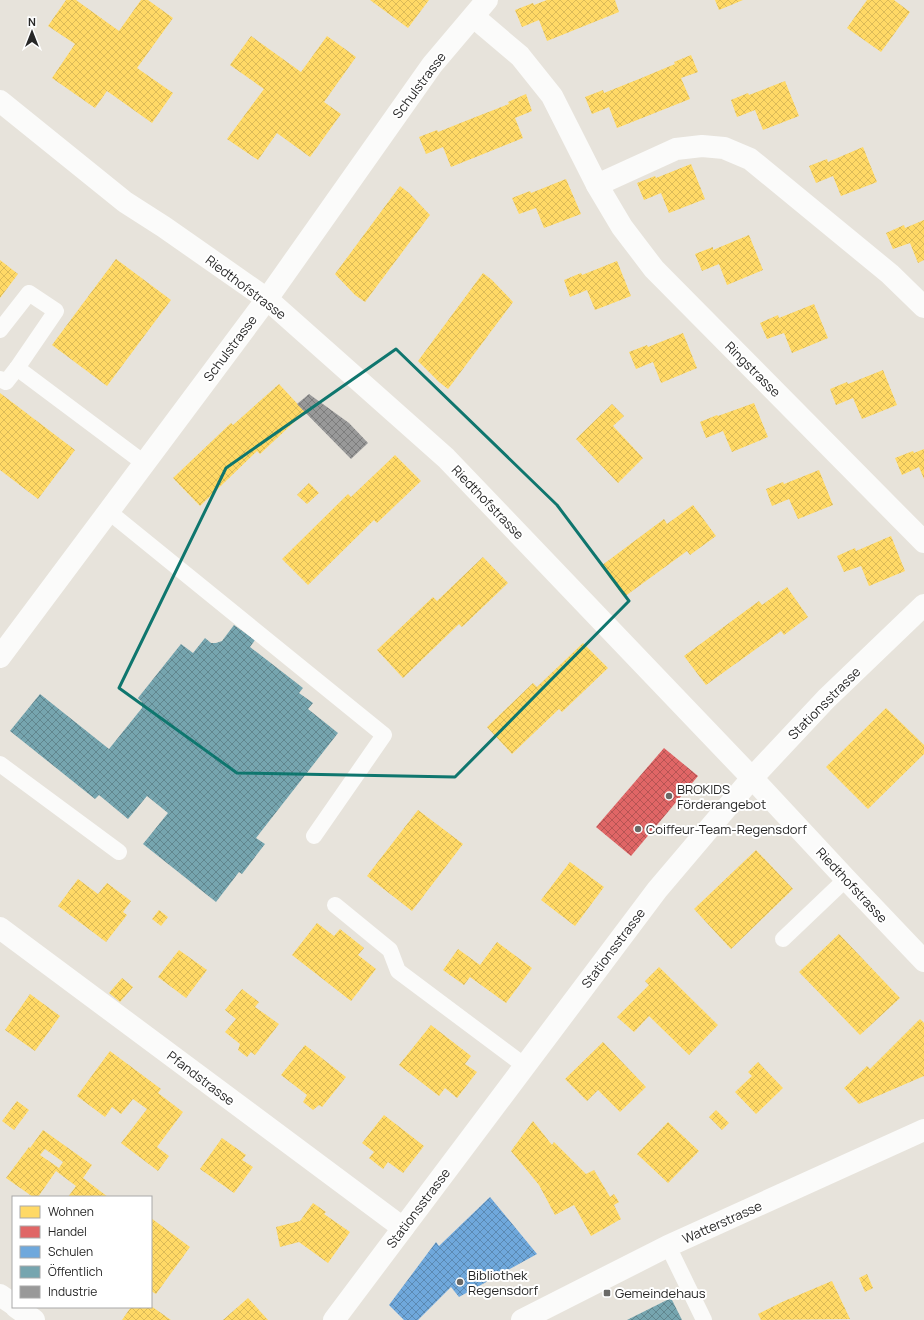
<svg xmlns="http://www.w3.org/2000/svg" width="924" height="1320" viewBox="0 0 924 1320" font-family="Manrope,sans-serif">
	<style>
		.homes { fill: url(#homes-cross-hatch); fill-rule: evenodd }
		.shops { fill: url(#shops-cross-hatch) }
		.schools { fill: url(#schools-cross-hatch) }
		.public { fill: url(#public-cross-hatch) }
		.industry { fill: url(#industry-cross-hatch) }
		.lines { fill: none; stroke-linecap: round; stroke-linejoin: round }
		.lane { stroke: #fbfbfa; stroke-width: 16 }
		.street { stroke: #fbfbfa; stroke-width: 22 }
		.marked { fill: none; stroke: #0f766e; stroke-width: 3; stroke-linejoin: round }
		.poi-dot { fill: #6a6966; stroke: #fff; stroke-width: 1.5 }
		.labels { text-anchor: middle; dominant-baseline: central; stroke-width: 4; stroke-linejoin: round; paint-order: stroke }
		.street-label { font-size: 13px; fill: #272727; stroke: #fff }
		.poi-label { font-size: 13px; fill: #272727; stroke: #fff; text-anchor: start }
	</style>
	<defs>
		<pattern id="homes-cross-hatch" width="8" height="8" patternUnits="userSpaceOnUse"><rect width="8" height="8" fill="#ffd966"/><path d="M0 0l8 8M0 8l8-8" fill="none" stroke="#dbba58"/></pattern>
		<pattern id="shops-cross-hatch" width="8" height="8" patternUnits="userSpaceOnUse"><rect width="8" height="8" fill="#e06666"/><path d="M0 0l8 8M0 8l8-8" fill="none" stroke="#b65454"/></pattern>
		<pattern id="schools-cross-hatch" width="8" height="8" patternUnits="userSpaceOnUse"><rect width="8" height="8" fill="#6fa8dc"/><path d="M0 0l8 8M0 8l8-8" fill="none" stroke="#5b89b2"/></pattern>
		<pattern id="public-cross-hatch" width="8" height="8" patternUnits="userSpaceOnUse"><rect width="8" height="8" fill="#76a5af"/><path d="M0 0l8 8M0 8l8-8" fill="none" stroke="#61868e"/></pattern>
		<pattern id="industry-cross-hatch" width="8" height="8" patternUnits="userSpaceOnUse"><rect width="8" height="8" fill="#999"/><path d="M0 0l8 8M0 8l8-8" fill="none" stroke="#7d7d7d"/></pattern>
	</defs>
	<rect width="100%" height="100%" fill="#e7e3db"/>
	<g class="homes">
		<polygon points="66,0 76,0 119,31 141,0 148,0 173,18 137,68 173,93 152,123 107,91 95,108 52,78 75,44 48,26"/>
		<polygon points="370,0 429,0 408,28"/>
		<polygon points="547,0 615,0 619,12 547,41 539,20 522,27 515,10 533,3 534,5"/>
		<polygon points="715,0 743,0 719,10"/>
		<polygon points="867,0 894,0 910,12 881,52 847,28"/>
		<polygon points="251,36 301,72 327,36 356,57 324,102 341,114 310,157 277,133 258,160 227,139 264,89 230,65"/>
		<polygon points="691,55 698,72 681,78 690,99 617,128 609,107 592,114 585,97 603,90 604,93 639,79 675,64 674,62"/>
		<polygon points="785,81 799,116 763,130 755,110 737,117 731,100 748,93 749,95"/>
		<polygon points="526,94 532,111 515,118 523,138 451,167 443,147 426,154 419,137 437,130 438,132 473,118 509,104 508,102"/>
		<polygon points="863,147 877,182 841,196 833,176 816,183 809,166 827,159 828,162"/>
		<polygon points="691,164 705,199 669,213 661,193 644,200 637,183 655,176 656,178"/>
		<polygon points="566,179 581,214 544,228 536,208 519,214 512,198 530,191 531,193"/>
		<polygon points="400,186 409,193 430,215 365,302 355,295 335,274"/>
		<polygon points="924,220 924,260 918,263 910,243 893,249 886,233 904,225 905,228"/>
		<polygon points="749,235 763,270 727,285 719,264 702,271 695,254 713,247 713,250"/>
		<polygon points="116,259 171,300 107,386 52,345"/>
		<polygon points="0,260 18,274 0,298"/>
		<polygon points="617,261 631,296 595,310 587,290 570,297 564,280 581,273 582,275"/>
		<polygon points="483,273 492,280 513,302 448,389 439,382 418,361"/>
		<polygon points="814,304 828,338 792,353 784,333 767,339 760,323 778,315 779,318"/>
		<polygon points="683,333 697,368 661,383 653,362 636,369 629,352 647,345 648,347"/>
		<polygon points="883,370 897,405 862,419 853,398 836,405 830,389 847,382 848,384"/>
		<polygon points="279,384 305,412 260,454 257,451 200,506 173,478 231,423 233,425"/>
		<polygon points="0,393 75,450 38,499 0,470"/>
		<polygon points="754,403 768,437 732,452 723,431 706,438 700,422 717,415 718,416"/>
		<polygon points="612,404 624,416 613,426 643,458 618,483 576,439"/>
		<polygon points="924,449 924,479 919,467 902,475 895,458 913,451 914,453"/>
		<polygon points="395,455 421,481 377,523 374,520 308,585 282,559 348,494 351,497"/>
		<polygon points="819,470 833,505 798,519 789,499 772,506 766,489 783,482 784,484"/>
		<polygon points="309,483 319,493 307,504 297,495"/>
		<polygon points="693,505 716,536 690,555 687,551 624,597 601,566 664,519 667,524"/>
		<polygon points="891,536 905,571 869,586 861,566 844,572 837,556 855,548 856,551"/>
		<polygon points="483,557 508,583 462,627 459,624 403,678 377,650 433,597 437,601"/>
		<polygon points="787,587 808,617 784,635 781,631 706,685 684,656 759,601 762,605"/>
		<polygon points="583,643 608,668 562,712 559,709 512,754 487,727 533,683 537,687"/>
		<polygon points="886,708 924,745 924,754 868,809 826,767"/>
		<polygon points="418,810 463,844 412,911 367,876"/>
		<polygon points="756,850 793,889 731,949 694,909"/>
		<polygon points="570,862 604,887 575,926 541,900"/>
		<polygon points="78,879 98,894 107,883 131,901 123,912 127,915 106,942 58,906"/>
		<polygon points="159,910 168,917 161,926 152,919"/>
		<polygon points="317,923 334,936 340,929 364,948 358,955 376,969 351,1001 292,955"/>
		<polygon points="839,934 900,998 860,1035 799,972"/>
		<polygon points="497,942 532,968 506,1003 470,977 464,985 443,970 458,949 480,965"/>
		<polygon points="179,950 207,970 186,998 158,977"/>
		<polygon points="659,967 718,1025 689,1055 649,1016 634,1032 617,1017 649,985 645,981"/>
		<polygon points="122,978 133,987 120,1002 109,993"/>
		<polygon points="242,989 259,1002 255,1007 279,1024 255,1055 251,1052 247,1057 238,1050 240,1044 225,1032 236,1019 225,1010"/>
		<polygon points="30,994 60,1016 35,1051 5,1030"/>
		<polygon points="920,1019 924,1023 924,1076 859,1104 844,1088 867,1066 870,1069"/>
		<polygon points="431,1025 471,1056 465,1064 477,1072 457,1098 445,1088 439,1096 399,1065"/>
		<polygon points="603,1042 646,1087 620,1112 598,1090 587,1101 565,1079"/>
		<polygon points="305,1045 346,1077 322,1107 319,1105 313,1110 303,1102 307,1095 281,1075"/>
		<polygon points="110,1051 161,1089 158,1093 183,1112 157,1147 169,1156 158,1171 121,1143 147,1109 133,1099 121,1114 112,1107 105,1117 77,1096"/>
		<polygon points="758,1062 783,1088 756,1114 735,1092 752,1076 748,1072"/>
		<polygon points="17,1101 29,1110 14,1130 2,1121"/>
		<polygon points="716,1110 729,1123 722,1130 709,1117"/>
		<polygon points="384,1115 424,1146 403,1173 388,1162 383,1169 369,1158 374,1152 362,1143"/>
		<polygon points="533,1121 552,1145 554,1142 586,1174 594,1170 610,1197 614,1194 619,1202 614,1205 621,1219 591,1236 574,1205 555,1215 539,1185 511,1151"/>
		<polygon points="668,1122 699,1151 668,1183 637,1154"/>
		<path d="M43,1130L92,1165L83,1178L108,1197H68L76,1186L56,1171L38,1197H33L6,1178L29,1147L30,1148ZM45,1149L63,1162L59,1168L40,1155Z"/>
		<polygon points="222,1138 246,1155 242,1160 253,1167 234,1193 200,1169"/>
		<polygon points="313,1203 326,1212 324,1214 350,1232 328,1263 299,1242 280,1247 276,1227 300,1221"/>
		<polygon points="151,1218 190,1247 156,1294 151,1291"/>
		<polygon points="867,1274 873,1288 865,1292 859,1278"/>
		<polygon points="832,1281 850,1319 761,1320 758,1314 782,1302"/>
		<polygon points="248,1298 268,1320 223,1320"/>
		<polygon points="151,1306 171,1320 122,1320 131,1307 151,1307"/>
	</g>
	<polygon class="shops" points="664,748 698,776 631,856 596,827"/>
	<polygon class="schools" points="490,1197 537,1254 459,1297 451,1287 418,1320 404,1320 389,1305 436,1242 439,1246"/>
	<g class="public">
		<polygon points="234,625 255,640 250,647 303,688 299,693 313,703 308,709 338,733 256,838 265,844 242,874 239,872 216,902 143,844 168,813 147,796 128,819 99,795 95,799 10,731 40,694 109,749 142,708 142,702 138,698 181,644 193,653 205,638 211,643 216,643 222,641"/>
		<polygon points="671,1298 682,1320 627,1320"/>
	</g>
	<polygon class="industry" points="309,394 349,423 368,443 351,459 297,404"/>
	<g class="lines">
		<g class="lane">
			<polyline points="0,330 29,293 56,311 17,368 6,382 0,379"/>
			<polyline points="17,368 144,463"/>
			<polyline points="108,511 384,735 314,836"/>
			<polyline points="0,764 119,852"/>
			<polyline points="335,905 390,950 398,971 525,1066"/>
			<polyline points="783,939 846,879"/>
			<polyline points="668,1246 704,1320"/>
		</g>
		<g class="street">
			<polyline points="474,17 520,56 552,96 597,185 622,227 654,269 924,542"/>
			<polyline points="0,101 125,202 164,227 267,299 446,458 752,778 846,879 924,961"/>
			<polyline points="597,185 676,149 702,146 724,148 750,159 890,274 924,307"/>
			<polyline points="0,657 267,299 432,65 487,0"/>
			<polyline points="0,928 403,1228"/>
			<polyline points="0,1295 13,1304"/>
			<polyline points="16,1307 34,1320"/>
			<polyline points="334,1320 657,890 752,778 826,699 924,605"/>
			<polyline points="522,1320 668,1246 924,1130"/>
		</g>
	</g>
	<path class="marked" d="M396,349L557,505L629,601L455,777L237,773L119,688L226,468Z"/>
	<g class="poi-dot">
		<circle cx="669" cy="796" r="4"/>
		<circle cx="638" cy="829" r="4"/>
		<circle cx="460" cy="1282" r="4"/>
		<rect x="603" y="1289" width="8" height="8" rx="2"/>
	</g>
	<g class="labels">
		<g class="street-label">
			<text transform="translate(419 85) rotate(-53)">Schulstrasse</text>
			<text transform="translate(246 287) rotate(37)">Riedthofstrasse</text>
			<text transform="translate(230 348) rotate(-53)">Schulstrasse</text>
			<text transform="translate(753 369) rotate(45)">Ringstrasse</text>
			<text transform="translate(488 502) rotate(46)">Riedthofstrasse</text>
			<text transform="translate(824 703) rotate(-45)">Stationsstrasse</text>
			<text transform="translate(852 885) rotate(47)">Riedthofstrasse</text>
			<text transform="translate(613 948) rotate(-53)">Stationsstrasse</text>
			<text transform="translate(201 1078) rotate(37)">Pfandstrasse</text>
			<text transform="translate(418 1208) rotate(-53)">Stationsstrasse</text>
			<text transform="translate(722 1222) rotate(-24)">Watterstrasse</text>
		</g>
		<g class="poi-label">
			<text x="677" y="789">BROKIDS<tspan x="677" dy="15">Förderangebot</tspan></text>
			<text x="646" y="829">Coiffeur-Team-Regensdorf</text>
			<text x="468" y="1275">Bibliothek<tspan x="468" dy="15">Regensdorf</tspan></text>
			<text x="615" y="1293">Gemeindehaus</text>
		</g>
	</g>
	<rect x="12" y="1196" width="140" height="112" fill="#ffffff" stroke="#a9a9a9"/>
	<rect x="20" y="1206" width="20" height="12" fill="#ffd966" stroke="#a9a9a9"/>
	<text x="48" y="1216" font-size="12" fill="#272727">Wohnen</text>
	<rect x="20" y="1226" width="20" height="12" fill="#e06666" stroke="#a9a9a9"/>
	<text x="48" y="1236" font-size="12" fill="#272727">Handel</text>
	<rect x="20" y="1246" width="20" height="12" fill="#6fa8dc" stroke="#a9a9a9"/>
	<text x="48" y="1256" font-size="12" fill="#272727">Schulen</text>
	<rect x="20" y="1266" width="20" height="12" fill="#76a5af" stroke="#a9a9a9"/>
	<text x="48" y="1276" font-size="12" fill="#272727">Öffentlich</text>
	<rect x="20" y="1286" width="20" height="12" fill="#999999" stroke="#a9a9a9"/>
	<text x="48" y="1296" font-size="12" fill="#272727">Industrie</text>
	<g transform="translate(32 32)" stroke="#ffffff" stroke-width="3" paint-order="stroke">
	<path d="M0-3L7 15L0 10L-7 15Z" fill="#272727"/>
	<text y="-6" font-size="11" font-weight="bold" text-anchor="middle" fill="#272727">N</text>
	</g>
</svg>
